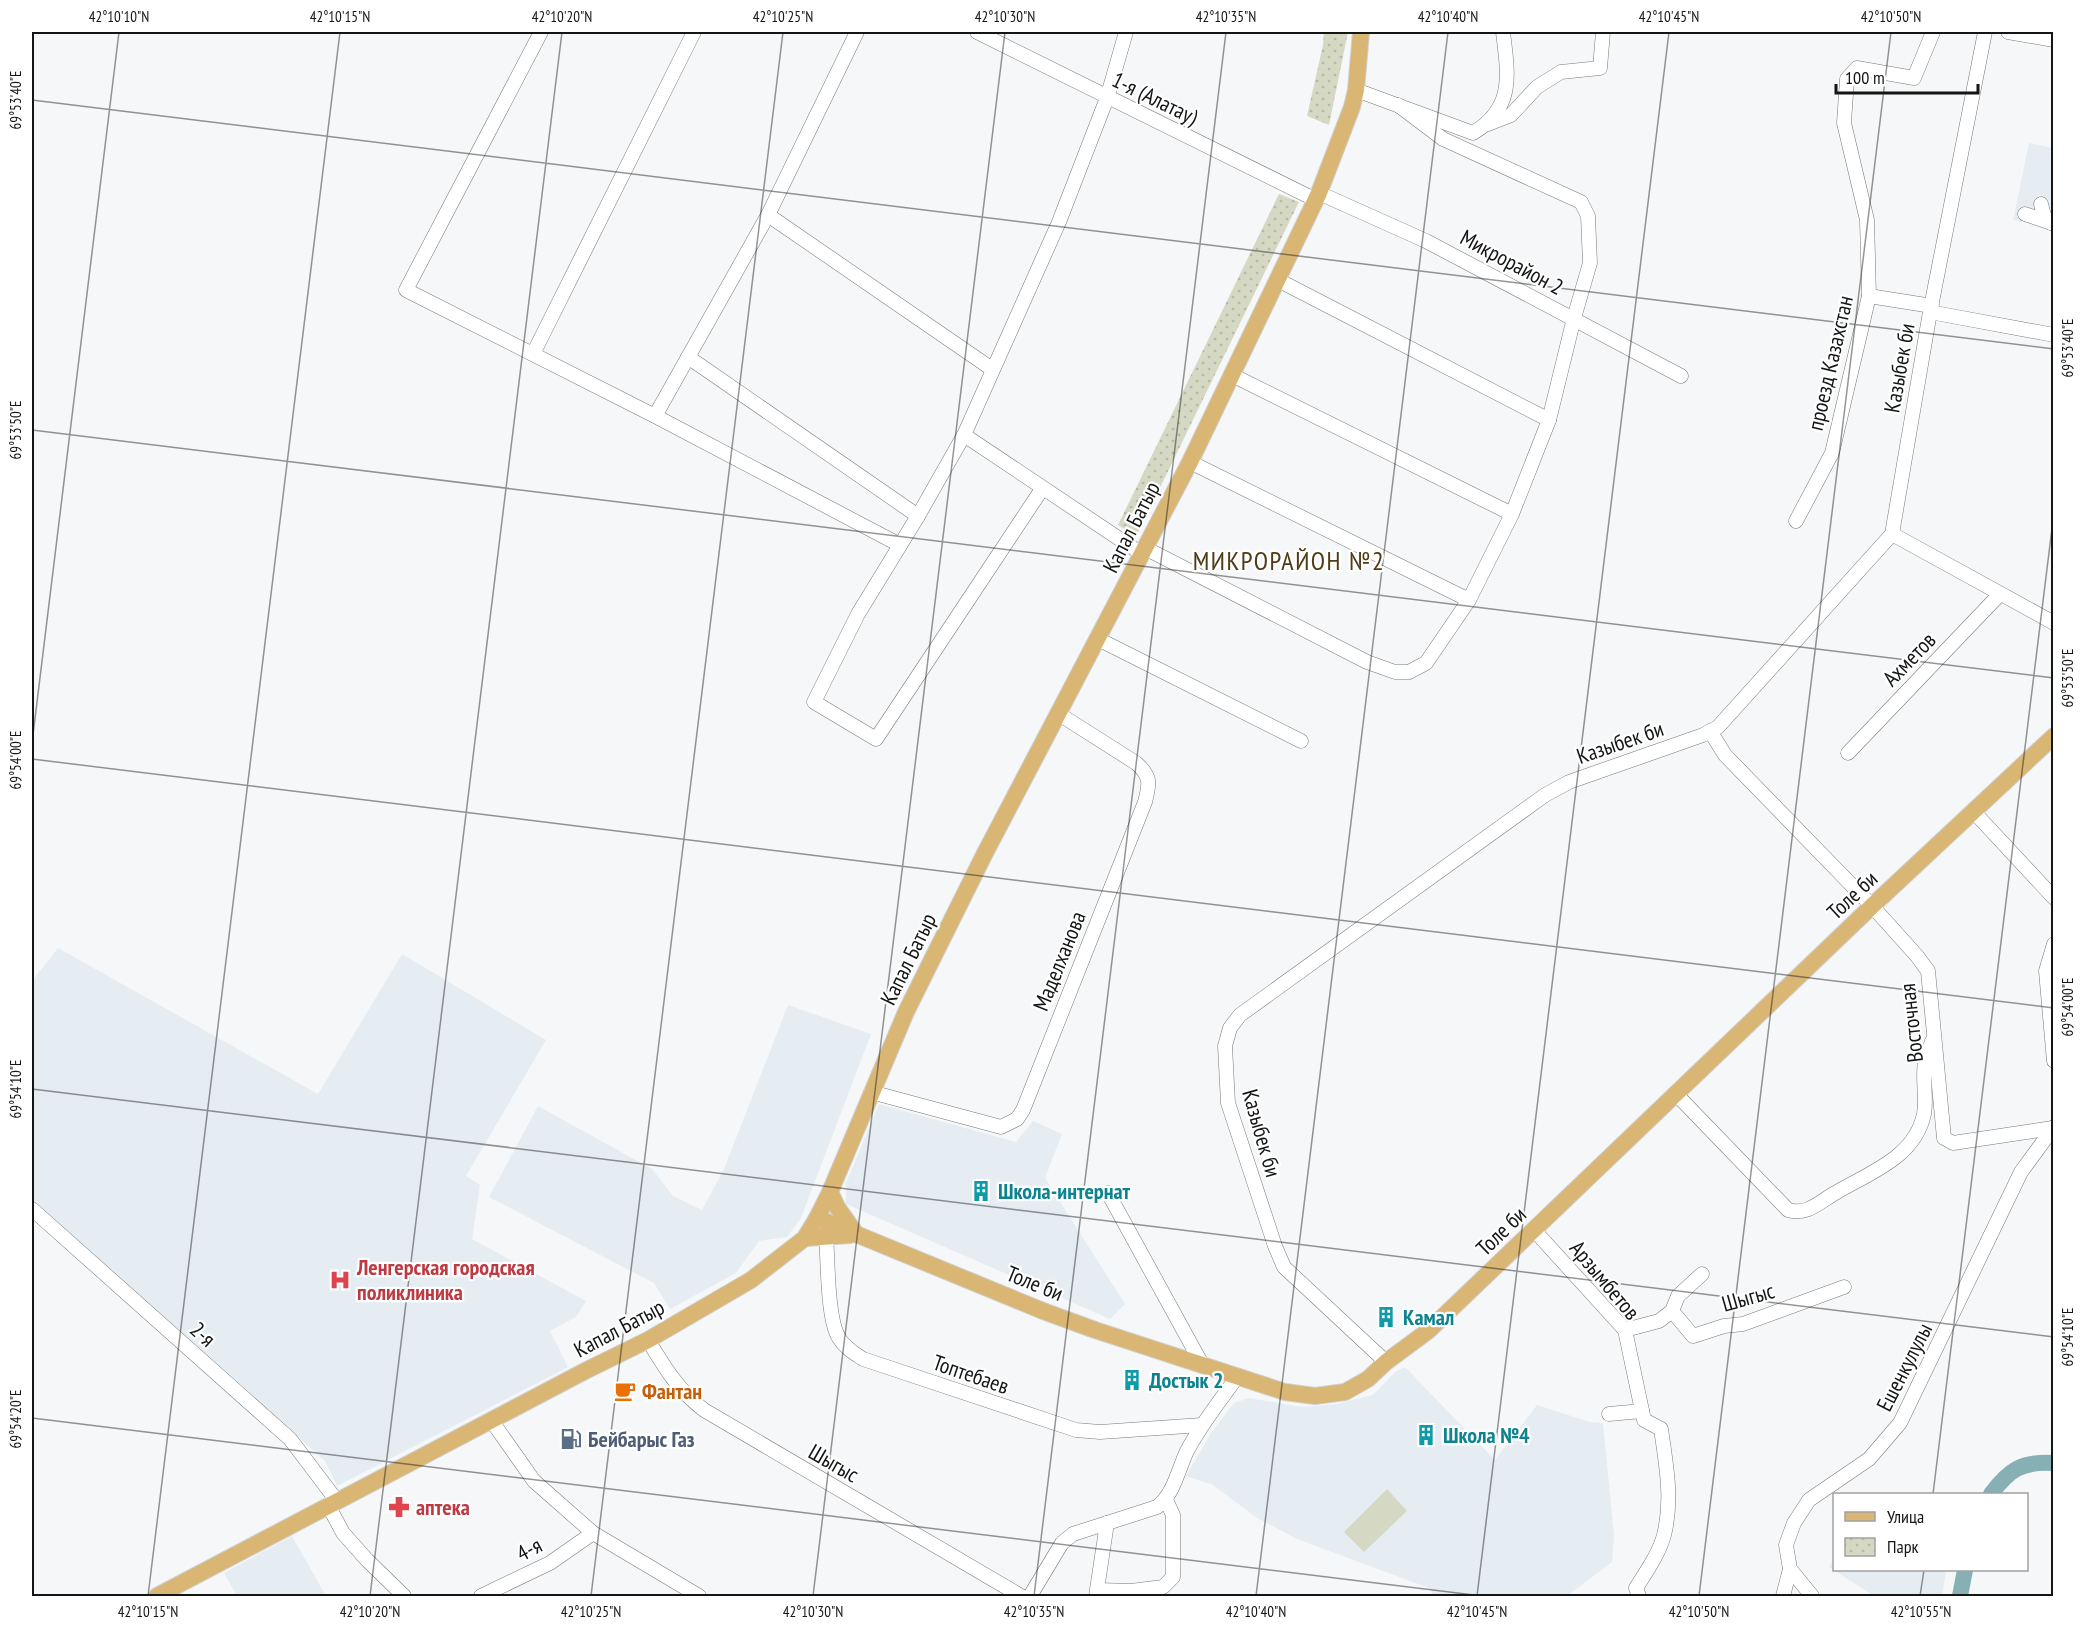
<svg xmlns="http://www.w3.org/2000/svg" width="2085" height="1628" viewBox="0 0 2085 1628" font-family="'PT Sans Narrow',sans-serif">
	<style>
		.built { fill: #e5edf3 }
		.green { fill: #d5d9c3 }
		.park { fill: url(#park-dots) }
		.lines { fill: none; stroke-linecap: round; stroke-linejoin: round }
		.river { stroke: #87b0b5; stroke-width: 16 }
		.minor-casing { stroke: #77797a; stroke-width: 15 }
		.major-casing { stroke: #d0d0d0; stroke-width: 18 }
		.minor { stroke: #fff; stroke-width: 14 }
		.major { stroke: #d9b674; stroke-width: 16 }
		.ticks { fill: none; stroke: #141515; stroke-width: 1.5; stroke-opacity: 0.45 }
		.labels { text-anchor: middle; dominant-baseline: central; stroke-width: 4.5; stroke-linejoin: round; paint-order: stroke }
		.street-label { font-size: 22px; fill: #141515; stroke: #fff }
		.culture-label { font-size: 22px; font-weight: bold; fill: #0d838f; stroke: #fff; text-anchor: start }
		.health-label { font-size: 22px; font-weight: bold; fill: #be3a42; stroke: #fff; text-anchor: start }
		.food-label { font-size: 22px; font-weight: bold; fill: #c56008; stroke: #fff; text-anchor: start }
		.service-label { font-size: 22px; font-weight: bold; fill: #4e5e75; stroke: #fff; text-anchor: start }
		.quarter-label { font-size: 26px; letter-spacing: 1.5px; fill: #4f3b16; stroke: #fff }
		.neatline { fill: none; stroke: #141515; stroke-width: 2 }
		.ticks-label { font-size: 15px; text-anchor: middle; fill: #141515 }
	</style>
	<defs>
		<pattern id="park-dots" width="8" height="8" patternUnits="userSpaceOnUse" patternTransform="scale(1.5)"><rect width="8" height="8" fill="#d5d9c3"/><path d="M2 2h.1M6 6h.1" fill="none" stroke="#b6b9a7" stroke-width="1.8" stroke-linecap="round"/></pattern>
	</defs>
	<rect width="100%" height="100%" fill="#f6f7f9"/>
	<g class="built">
		<polygon points="2029,143 2053,148 2053,228 2013,220"/>
		<polygon points="58,948 318,1094 402,954 546,1040 466,1176 480,1185 472,1239 586,1301 576,1317 550,1331 568,1367 337,1486 325,1461 32,1199 32,981"/>
		<polygon points="788,1005 871,1034 801,1218 787,1237 759,1241 736,1273 670,1309 654,1283 489,1197 538,1106 652,1169 673,1196 702,1210 724,1169"/>
		<polygon points="879,1104 1016,1142 1033,1121 1062,1134 1045,1178 1125,1304 1110,1319 846,1204 846,1183"/>
		<polygon points="1405,1367 1495,1460 1537,1405 1590,1422 1603,1423 1614,1535 1612,1562 1567,1596 1434,1596 1429,1588 1297,1539 1257,1518 1213,1485 1186,1476 1211,1433 1234,1403 1249,1398 1302,1407 1336,1404 1373,1395 1395,1372"/>
		<polygon points="292,1536 326,1596 237,1596 224,1573"/>
		<polygon points="1834,1559 1834,1570 1946,1570 1942,1596 1874,1596 1829,1567"/>
	</g>
	<polygon class="green" points="1387,1489 1407,1511 1364,1552 1344,1532"/>
	<g class="park">
		<polygon points="1324,32 1348,32 1329,125 1307,116 1323,45"/>
		<polygon points="1279,194 1299,202 1136,537 1118,525"/>
	</g>
	<g class="lines">
		<g class="river">
			<path d="M1991,1494C2009,1470 2021,1461 2054,1463"/>
			<polyline points="1960,1596 1965,1570"/>
		</g>
		<defs>
			<g id="minor">
				<polyline points="541,32 406,290 655,416 900,545"/>
				<polyline points="977,32 1316,200"/>
				<polyline points="2008,32 2054,40"/>
				<path d="M1356,90L1473,133C1515,108 1508,74 1503,32"/>
				<polyline points="1488,124 1511,115 1537,87 1561,72 1600,68 1603,32"/>
				<polyline points="1319,193 1426,241 1681,376"/>
				<polyline points="2041,204 2044,216 2051,223"/>
				<polyline points="2025,214 2051,223"/>
				<polyline points="768,215 992,369"/>
				<polyline points="1278,280 1549,420"/>
				<polyline points="1869,296 1932,306"/>
				<polyline points="1930,312 2054,335"/>
				<polyline points="533,354 694,32"/>
				<polyline points="688,357 918,516"/>
				<polyline points="1232,375 1512,514"/>
				<polyline points="655,416 768,215 857,32"/>
				<polyline points="964,435 1142,554"/>
				<polyline points="1190,462 1469,600"/>
				<polyline points="1042,489 876,739 814,702 858,614 918,516 964,435 1059,222 1107,98 1126,32"/>
				<polyline points="1796,521 1832,453 1869,296 1867,220 1844,123 1847,79 1857,68 1914,78 1933,32"/>
				<polyline points="1892,534 2054,623"/>
				<polyline points="1145,548 1367,662 1395,672 1409,672 1426,663 1469,600 1512,514 1549,420 1574,318 1590,263 1588,216 1581,202 1443,139 1398,105"/>
				<polyline points="1098,639 1301,741"/>
				<polyline points="1710,731 1725,755 1872,906 1917,956 1928,971 1944,1138 1953,1143 2053,1128"/>
				<polyline points="1848,753 2000,594"/>
				<polyline points="1974,812 2054,898"/>
				<polyline points="2054,944 2046,971 2054,1061"/>
				<path d="M871,1092L1001,1127L1017,1119L1023,1110L1145,802C1150,783 1151,776 1136,763L1059,714"/>
				<path d="M1676,1094L1788,1210C1808,1216 1820,1201 1837,1192C1871,1172 1915,1157 1924,1114C1927,1097 1922,1079 1925,1063C1927,1055 1930,1048 1932,1041"/>
				<polyline points="1108,1193 1203,1366"/>
				<polyline points="32,1209 290,1439 337,1501"/>
				<path d="M1534,1230L1625,1330L1644,1420L1661,1429C1666,1464 1673,1500 1664,1535C1659,1554 1646,1572 1636,1588L1639,1596"/>
				<path d="M826,1235C828,1259 827,1319 839,1338C845,1348 854,1353 863,1359L1076,1430L1100,1432L1202,1425"/>
				<polyline points="1672,1311 1693,1336 1724,1326 1743,1324 1844,1287"/>
				<polyline points="1625,1330 1659,1321 1672,1311 1678,1296 1702,1274"/>
				<path d="M648,1340C665,1368 678,1390 704,1410L1021,1596"/>
				<polyline points="1386,1362 1284,1267 1275,1246 1228,1103 1225,1046 1230,1028 1240,1015 1545,795 1569,782 1703,735 1718,727 1892,534 1930,312 1985,32"/>
				<polyline points="1609,1414 1642,1411"/>
				<polyline points="491,1420 534,1481 593,1533 699,1596"/>
				<polyline points="328,1505 343,1533 367,1560 404,1596"/>
				<polyline points="1098,1590 1131,1591 1163,1587 1173,1577 1173,1515 1166,1500"/>
				<polyline points="481,1596 550,1563 593,1533"/>
				<path d="M1030,1596L1062,1543L1073,1534L1157,1507C1174,1494 1178,1470 1187,1451C1201,1424 1220,1401 1237,1377"/>
				<polyline points="1096,1596 1107,1523"/>
				<polyline points="1783,1596 1790,1569"/>
				<polyline points="1812,1596 1790,1569 1786,1545 1794,1523 1809,1500 1869,1459 1900,1423 2021,1172 2054,1127"/>
			</g>
			<g id="major">
				<polyline points="830,1192 837,1207 856,1234"/>
				<polyline points="817,1218 1043,1311 1095,1330 1285,1392 1315,1396 1345,1392 1368,1379 1386,1362 1428,1331 1872,906 2054,736"/>
				<polyline points="805,1238 850,1235"/>
				<polyline points="157,1596 585,1371 648,1340 751,1280 805,1238 817,1218 830,1192 906,1012 984,855 1190,462 1319,193 1352,107 1356,90 1361,32"/>
			</g>
		</defs>
		<use href="#minor" class="minor-casing"/>
		<use href="#major" class="major-casing"/>
		<use href="#minor" class="minor"/>
		<use href="#major" class="major"/>
	</g>
	<path class="ticks" d="M32,100L2054,349M32,430L2054,678M32,743L119,32M32,759L2054,1008M32,1089L2054,1337M32,1418L1482,1596M1933,1494L2054,512M148,1596L340,32M370,1596L562,32M591,1596L783,32M813,1596L1005,32M1034,1596L1226,32M1256,1596L1448,32M1477,1596L1669,32M1699,1596L1891,32M1920,1596L1924,1570"/>
	<defs>
		<symbol id="building-bare" viewBox="-9 -9 18 18"><path d="M-4-6H4V6H1V3H-1V6H-4ZM-2.5-4.3h1.7v1.8h-1.7ZM.8-4.3h1.7v1.8H.8ZM-2.5-1h1.7V.8h-1.7ZM.8-1h1.7V.8H.8Z" fill="#0f9aa8" stroke="#fff" stroke-width="2.5" paint-order="stroke"/></symbol>
		<symbol id="hospital-bare" viewBox="-9 -9 18 18"><path d="M-5-5h3v3.5h4V-5h3V5h-3V1.5h-4V5h-3Z" fill="#e0444e" stroke="#fff" stroke-width="2.5" paint-order="stroke"/></symbol>
		<symbol id="cafe-bare" viewBox="-9 -9 18 18"><path d="M-5.5-4.5H6V0H3Q3 3.5 0 3.5H-2.5Q-5.5 3.5-5.5 0ZM3-3.2v2h1.7v-2ZM-6 4.5H4V6H-6Z" fill="#e8710a" stroke="#fff" stroke-width="2.5" paint-order="stroke"/></symbol>
		<symbol id="fuel-bare" viewBox="-9 -9 18 18"><path d="M-5.5-6h7V0h2V4h1.3V-2.5L3-4.5l.8-.8L6-3V5H2.5V1h-1V6h-7ZM-4.2-4.7v3.2H.2V-4.7Z" fill="#5c6f8a" stroke="#fff" stroke-width="2.5" paint-order="stroke"/></symbol>
		<symbol id="pharmacy-bare" viewBox="-9 -9 18 18"><path d="M-2-6h4v4h4v4h-4v4h-4v-4h-4v-4h4Z" fill="#e0444e" stroke="#fff" stroke-width="2.5" paint-order="stroke"/></symbol>
	</defs>
	<g fill-rule="evenodd">
		<use href="#building-bare" x="966" y="1176" width="30" height="30"/>
		<use href="#hospital-bare" x="325" y="1265" width="30" height="30"/>
		<use href="#building-bare" x="1371" y="1302" width="30" height="30"/>
		<use href="#building-bare" x="1117" y="1365" width="30" height="30"/>
		<use href="#cafe-bare" x="610" y="1376" width="30" height="30"/>
		<use href="#building-bare" x="1411" y="1420" width="30" height="30"/>
		<use href="#fuel-bare" x="556" y="1424" width="30" height="30"/>
		<use href="#pharmacy-bare" x="384" y="1492" width="30" height="30"/>
	</g>
	<g class="labels">
		<g class="street-label">
			<text transform="translate(1155 98) rotate(26)">1-я (Алатау)</text>
			<text transform="translate(1512 262) rotate(28)">Микрорайон 2</text>
			<text transform="translate(1830 363) rotate(-77)">проезд Казахстан</text>
			<text transform="translate(1899 368) rotate(-80)">Казыбек би</text>
			<text transform="translate(1131 527) rotate(-63)">Капал Батыр</text>
			<text transform="translate(1909 659) rotate(-46)">Ахметов</text>
			<text transform="translate(1620 742) rotate(-19)">Казыбек би</text>
			<text transform="translate(1852 895) rotate(-43)">Толе би</text>
			<text transform="translate(908 959) rotate(-64)">Капал Батыр</text>
			<text transform="translate(1059 961) rotate(-68)">Маделханова</text>
			<text transform="translate(1911 1023) rotate(-96)">Восточная</text>
			<text transform="translate(1262 1133) rotate(74)">Казыбек би</text>
			<text transform="translate(1501 1231) rotate(-44)">Толе би</text>
			<text transform="translate(1605 1280) rotate(50)">Арзымбетов</text>
			<text transform="translate(1035 1283) rotate(22)">Толе би</text>
			<text transform="translate(1748 1297) rotate(-16)">Шыгыс</text>
			<text transform="translate(619 1328) rotate(-28)">Капал Батыр</text>
			<text transform="translate(203 1334) rotate(42)">2-я</text>
			<text transform="translate(1904 1367) rotate(-63)">Ешенкулулы</text>
			<text transform="translate(971 1374) rotate(19)">Топтебаев</text>
			<text transform="translate(834 1463) rotate(30)">Шыгыс</text>
			<text transform="translate(529 1549) rotate(-28)">4-я</text>
		</g>
		<g class="culture-label">
			<text x="998" y="1191">Школа-интернат</text>
			<text x="1403" y="1317">Камал</text>
			<text x="1149" y="1380">Достык 2</text>
			<text x="1443" y="1435">Школа №4</text>
		</g>
		<g class="health-label">
			<text x="357" y="1267">Ленгерская городская<tspan x="357" dy="25">поликлиника</tspan></text>
			<text x="416" y="1507">аптека</text>
		</g>
		<g class="food-label">
			<text x="642" y="1391">Фантан</text>
		</g>
		<g class="service-label">
			<text x="588" y="1439">Бейбарыс Газ</text>
		</g>
		<g class="quarter-label">
			<text x="1289" y="560">МИКРОРАЙОН №2</text>
		</g>
	</g>
	<rect width="2085" height="1628" fill="none" stroke="#ffffff" stroke-width="66"/>
	<rect x="1833" y="1493" width="195" height="78" fill="#ffffff" stroke="#a1a1a1" stroke-width="1.5"/>
	<rect x="1845" y="1512" width="30" height="9" fill="#d9b674" stroke="#a1a1a1" stroke-width="1.5"/>
	<text x="1887" y="1523" font-size="18" fill="#141515">Улица</text>
	<rect x="1845" y="1538" width="30" height="18" fill="url(#park-dots)" stroke="#a1a1a1" stroke-width="1.5"/>
	<text x="1887" y="1553" font-size="18" fill="#141515">Парк</text>
	<path d="M1836 84v9h142v-9" fill="none" stroke="#141515" stroke-width="3"/>
	<text x="1845" y="84" font-size="18" fill="#141515" stroke="#ffffff" stroke-width="4.5" paint-order="stroke">100 m</text>
	<rect x="33" y="33" width="2019" height="1562" class="neatline"/>
	<g class="ticks-label">
		<text x="119" y="22">42°10'10"N</text>
		<text x="340" y="22">42°10'15"N</text>
		<text x="562" y="22">42°10'20"N</text>
		<text x="783" y="22">42°10'25"N</text>
		<text x="1005" y="22">42°10'30"N</text>
		<text x="1226" y="22">42°10'35"N</text>
		<text x="1448" y="22">42°10'40"N</text>
		<text x="1669" y="22">42°10'45"N</text>
		<text x="1891" y="22">42°10'50"N</text>
		<text transform="translate(16 100) rotate(-90)" y="5">69°53'40"E</text>
		<text transform="translate(2068 348) rotate(-90)" y="5">69°53'40"E</text>
		<text transform="translate(16 430) rotate(-90)" y="5">69°53'50"E</text>
		<text transform="translate(2068 678) rotate(-90)" y="5">69°53'50"E</text>
		<text transform="translate(16 760) rotate(-90)" y="5">69°54'00"E</text>
		<text transform="translate(2068 1007) rotate(-90)" y="5">69°54'00"E</text>
		<text transform="translate(16 1089) rotate(-90)" y="5">69°54'10"E</text>
		<text transform="translate(2068 1337) rotate(-90)" y="5">69°54'10"E</text>
		<text transform="translate(16 1419) rotate(-90)" y="5">69°54'20"E</text>
		<text x="148" y="1617">42°10'15"N</text>
		<text x="370" y="1617">42°10'20"N</text>
		<text x="591" y="1617">42°10'25"N</text>
		<text x="813" y="1617">42°10'30"N</text>
		<text x="1034" y="1617">42°10'35"N</text>
		<text x="1256" y="1617">42°10'40"N</text>
		<text x="1477" y="1617">42°10'45"N</text>
		<text x="1699" y="1617">42°10'50"N</text>
		<text x="1921" y="1617">42°10'55"N</text>
	</g>
</svg>
